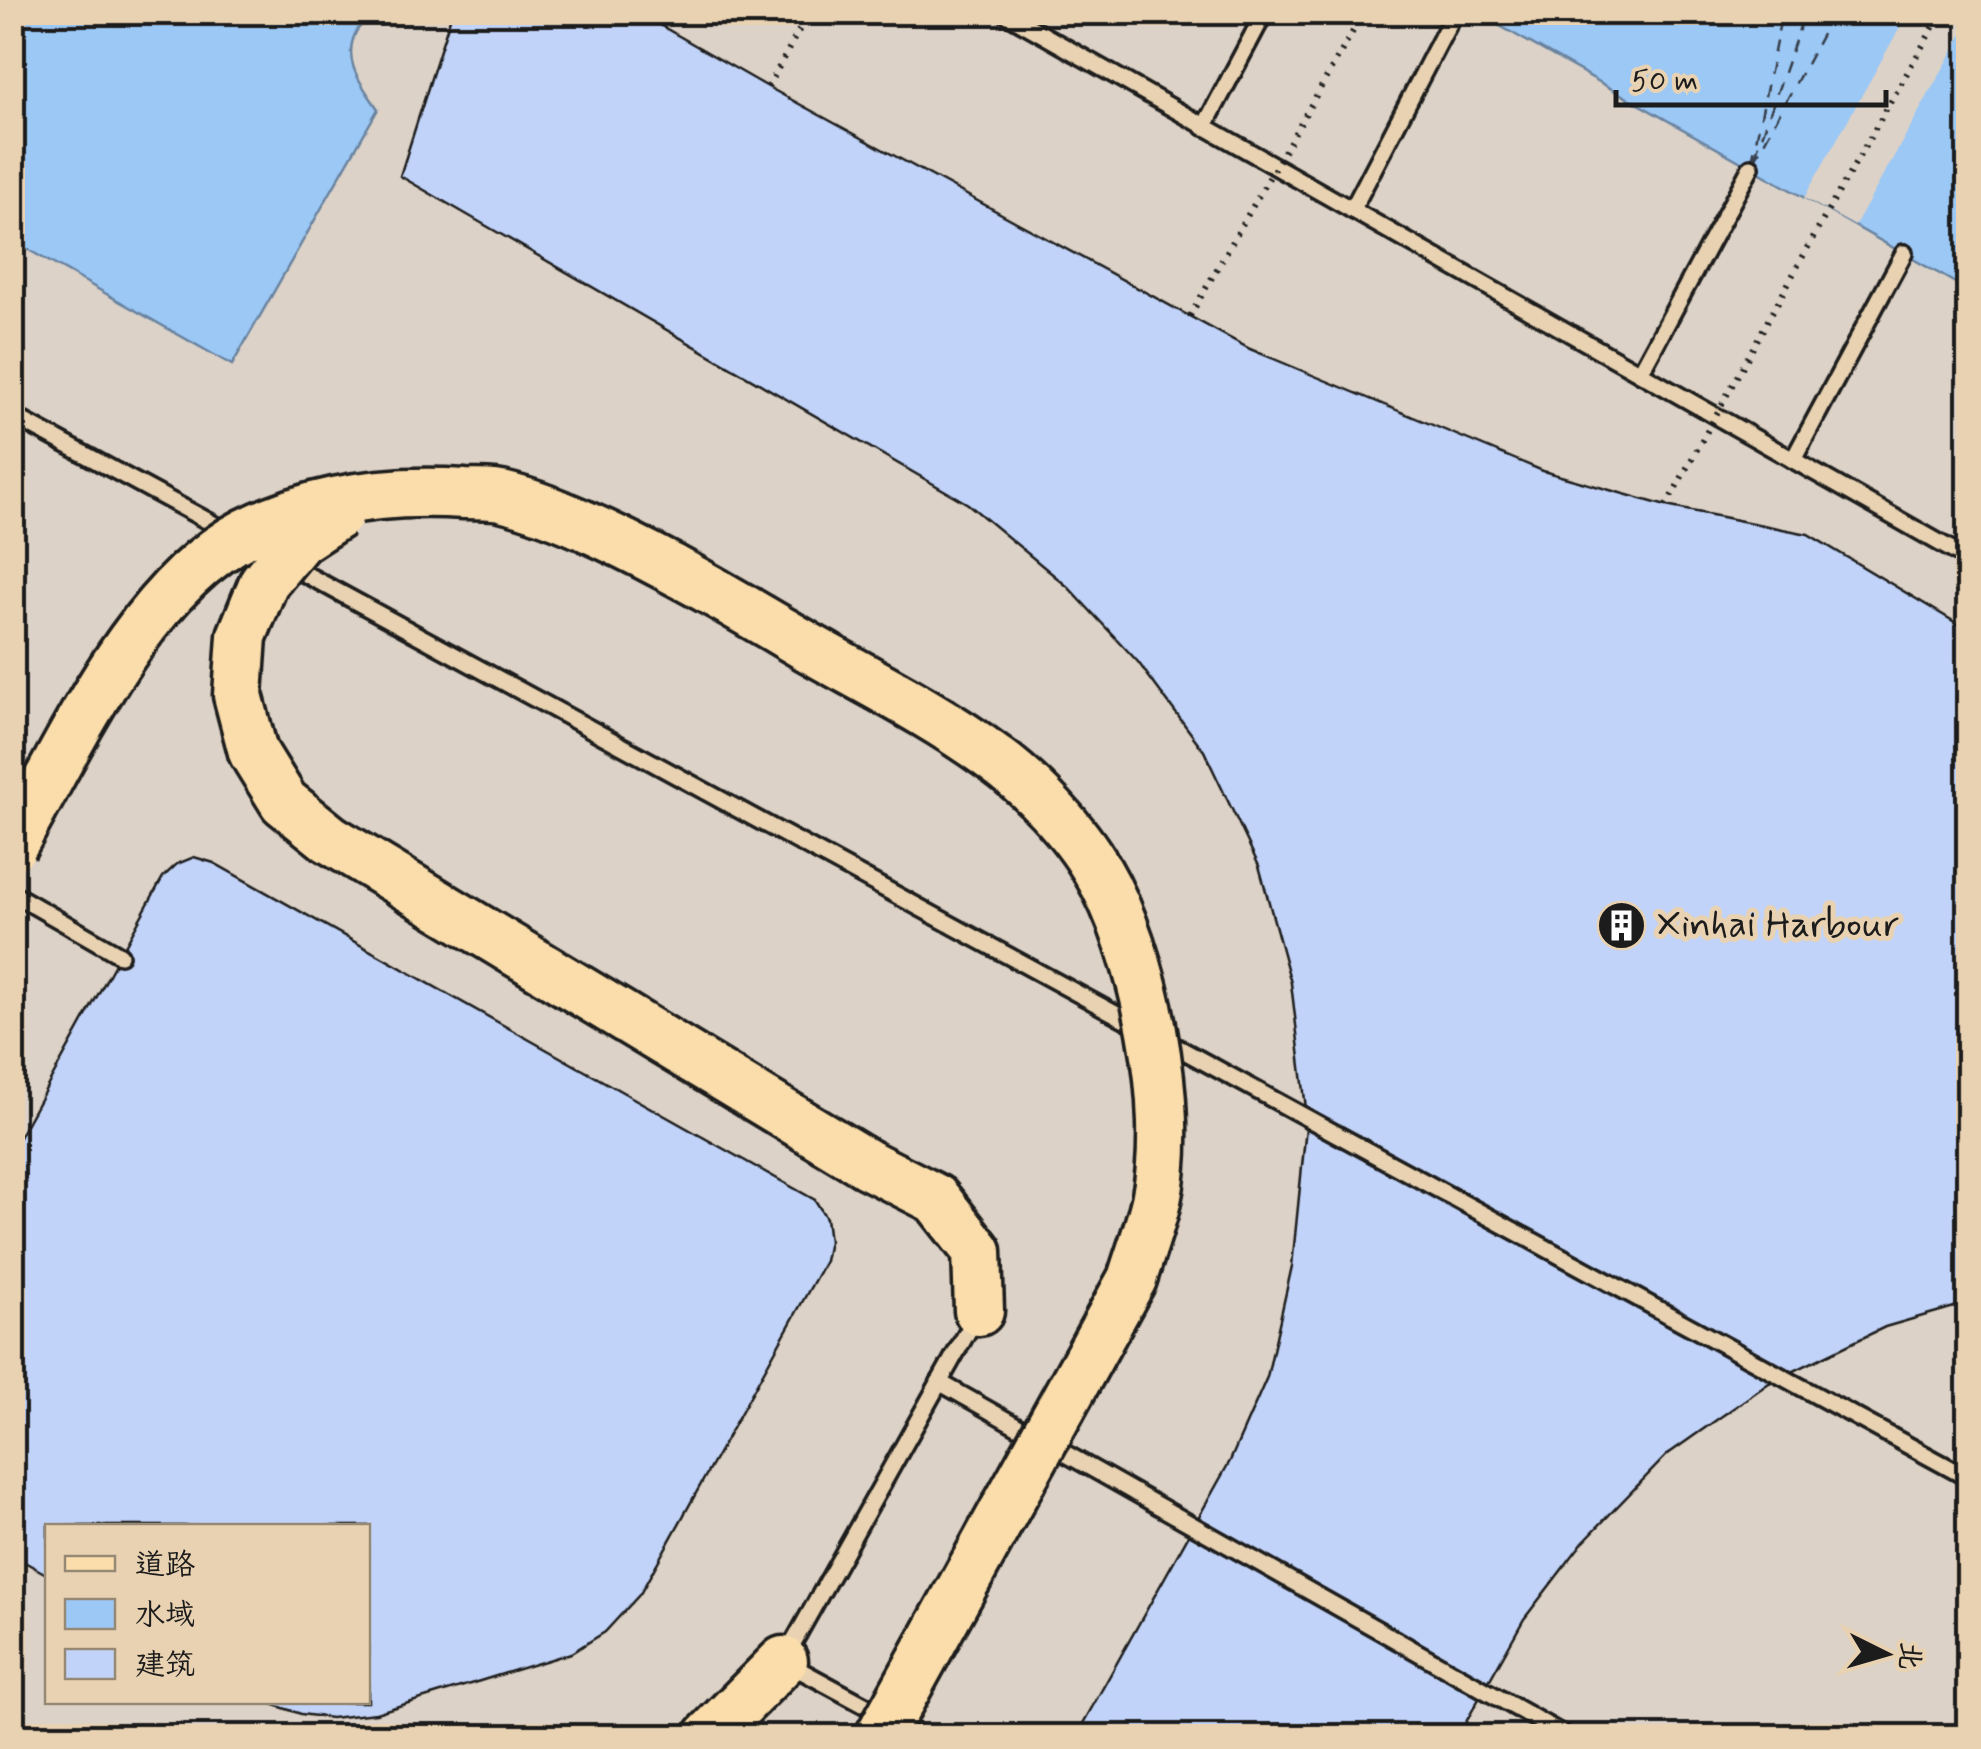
<svg xmlns="http://www.w3.org/2000/svg" width="1981" height="1749" viewBox="0 0 1981 1749" font-family="Mynerve,'LXGW WenKai TC',sans-serif">
	<style>
		.water { fill: #9cc8f6; stroke: #69839f; stroke-width: 2.5 }
		.pier { fill: #dcd2c7 }
		.lines { fill: none; stroke-linecap: round; stroke-linejoin: round }
		.ferry { stroke: #363e48; stroke-width: 2.5; stroke-dasharray: 12 10; stroke-linecap: butt }
		.building { fill: #c1d3f9; stroke: #1c1c1c; stroke-width: 2.5 }
		.lane-casing { stroke: #1c1c1c; stroke-width: 22 }
		.primary-casing { stroke: #1c1c1c; stroke-width: 55 }
		.path { stroke: #1c1c1c; stroke-width: 6; stroke-dasharray: 2.5 8; stroke-linecap: butt }
		.lane { stroke: #e8d2b1; stroke-width: 15 }
		.primary { stroke: #faddab; stroke-width: 48 }
		.primary-bridge-casing { stroke: #1c1c1c; stroke-width: 55; stroke-linecap: butt }
		.path-bridge { stroke: #1c1c1c; stroke-width: 6; stroke-dasharray: 2.5 8; stroke-linecap: butt }
		.primary-bridge { stroke: #faddab; stroke-width: 48 }
		.labels { text-anchor: middle; dominant-baseline: central; stroke-width: 10; stroke-linejoin: round; paint-order: stroke }
		.poi-label { font-size: 38px; fill: #1c1c1c; stroke: #e8d2b1; text-anchor: start }
	</style>
	<rect width="100%" height="100%" fill="#dcd2c7"/>
	<filter id="ink" filterUnits="userSpaceOnUse"><feTurbulence type="fractalNoise" baseFrequency=".01" numOctaves="2"/><feDisplacementMap in="SourceGraphic" scale="20" xChannelSelector="R" yChannelSelector="G"/><feConvolveMatrix kernelMatrix="1 2 1 2 8 2 1 2 1" color-interpolation-filters="sRGB"/></filter>
	<g filter="url(#ink)">
		<g class="water">
			<path d="M13,12L373,13C368,18 360,25 356,32C341,62 363,86 378,109L232,365L13,241Z"/>
			<polygon points="1477,13 1968,13 1968,290"/>
		</g>
		<polygon class="pier" points="1908,13 1968,13 1968,24 1855,226 1804,198"/>
		<g class="lines">
			<g class="ferry">
				<polyline points="1755,156 1805,12"/>
				<polyline points="1752,161 1782,12"/>
				<polyline points="1754,161 1834,12"/>
			</g>
		</g>
		<g class="building">
			<polygon points="452,12 637,12 768,87 1250,349 1543,471 1666,506 1808,534 1968,630 1968,1303 1885,1327 1769,1383 1668,1454 1583,1542 1524,1619 1458,1736 1076,1736 1230,1461 1267,1377 1292,1266 1307,1117 1291,983 1259,866 1204,751 1138,662 1068,587 968,504 400,176"/>
			<polygon points="194,857 214,863 815,1200 826,1218 829,1241 825,1261 640,1594 605,1632 571,1653 376,1713 331,1718 301,1714 266,1702 368,1702 368,1526 48,1526 48,1575 12,1555 12,1150 163,877 177,864"/>
		</g>
		<g class="lines">
			<defs>
				<g id="lane">
					<polyline points="1003,12 1968,559"/>
					<polyline points="1204,127 1265,12"/>
					<polyline points="1352,210 1455,12"/>
					<polyline points="1640,373 1751,167"/>
					<polyline points="12,415 230,533"/>
					<polyline points="1793,460 1904,253"/>
					<polyline points="285,563 1143,1029"/>
					<polyline points="12,893 120,955"/>
					<polyline points="1164,1040 1968,1478"/>
					<polyline points="939,1382 1566,1736"/>
					<polyline points="922,1736 783,1661 977,1315"/>
				</g>
				<g id="primary">
					<polyline points="867,1164 936,1199 977,1251 979,1311"/>
					<polyline points="709,1736 783,1661"/>
				</g>
			</defs>
			<use href="#lane" class="lane-casing"/>
			<use href="#primary" class="primary-casing"/>
			<polyline class="path" points="768,87 809,12"/>
			<use href="#lane" class="lane"/>
			<use href="#primary" class="primary"/>
			<defs>
				<g id="primary-bridge">
					<polyline points="339,514 299,540 264,582 242,636 238,695 253,752 284,802 330,839 867,1164"/>
					<path d="M12,846C71,743 138,589 246,533C314,498 391,489 465,494C477,494 490,494 501,496C536,504 571,519 603,534C674,567 740,607 808,647C870,682 936,715 994,758C1030,784 1075,831 1097,870C1145,951 1176,1108 1156,1201C1150,1227 1140,1253 1132,1279L880,1736"/>
				</g>
			</defs>
			<use href="#primary-bridge" class="primary-bridge-casing"/>
			<g class="path-bridge">
				<polyline points="1190,316 1364,12"/>
				<polyline points="1666,506 1828,211 1942,12"/>
			</g>
			<use href="#primary-bridge" class="primary-bridge"/>
		</g>
	</g>
	<defs>
		<symbol id="building-disc" viewBox="-11 -11 22 22"><circle r="9.5" fill="#1c1c1c" stroke="#e8d2b1"/><path d="M-4-6H4V6H1V3H-1V6H-4ZM-2.5-4.3h1.7v1.8h-1.7ZM.8-4.3h1.7v1.8H.8ZM-2.5-1h1.7V.8h-1.7ZM.8-1h1.7V.8H.8Z" fill="#fff"/></symbol>
	</defs>
	<g fill-rule="evenodd">
		<use href="#building-disc" x="1594" y="898" width="55" height="55"/>
	</g>
	<g class="labels">
		<g class="poi-label">
			<text x="1657" y="925">Xinhai Harbour</text>
		</g>
	</g>
	<rect width="1981" height="1749" fill="none" stroke="#e8d2b1" stroke-width="50"/>
	<rect x="25" y="25" width="1931" height="1699" fill="none" stroke="#1c1c1c" stroke-width="4" filter="url(#ink)"/>
	<rect x="45" y="1524" width="325" height="180" fill="#e8d2b1" stroke="#968975" stroke-width="2.5"/>
	<rect x="65" y="1556" width="50" height="15" fill="#faddab" stroke="#968975" stroke-width="2.5"/>
	<text x="135" y="1574" font-size="30" fill="#1c1c1c">道路</text>
	<rect x="65" y="1599" width="50" height="30" fill="#9cc8f6" stroke="#968975" stroke-width="2.5"/>
	<text x="135" y="1624" font-size="30" fill="#1c1c1c">水域</text>
	<rect x="65" y="1649" width="50" height="30" fill="#c1d3f9" stroke="#968975" stroke-width="2.5"/>
	<text x="135" y="1674" font-size="30" fill="#1c1c1c">建筑</text>
	<g transform="translate(1886 1654) rotate(95)" stroke="#e8d2b1" stroke-width="8" paint-order="stroke">
	<path d="M0-8L18 38L0 25L-18 38Z" fill="#1c1c1c"/>
	<text y="-15" font-size="28" font-weight="bold" text-anchor="middle" fill="#1c1c1c">北</text>
	</g>
	<path d="M1616 90v15h270v-15" fill="none" stroke="#1c1c1c" stroke-width="5"/>
	<text x="1631" y="90" font-size="30" fill="#1c1c1c" stroke="#e8d2b1" stroke-width="8" paint-order="stroke">50 m</text>
</svg>
